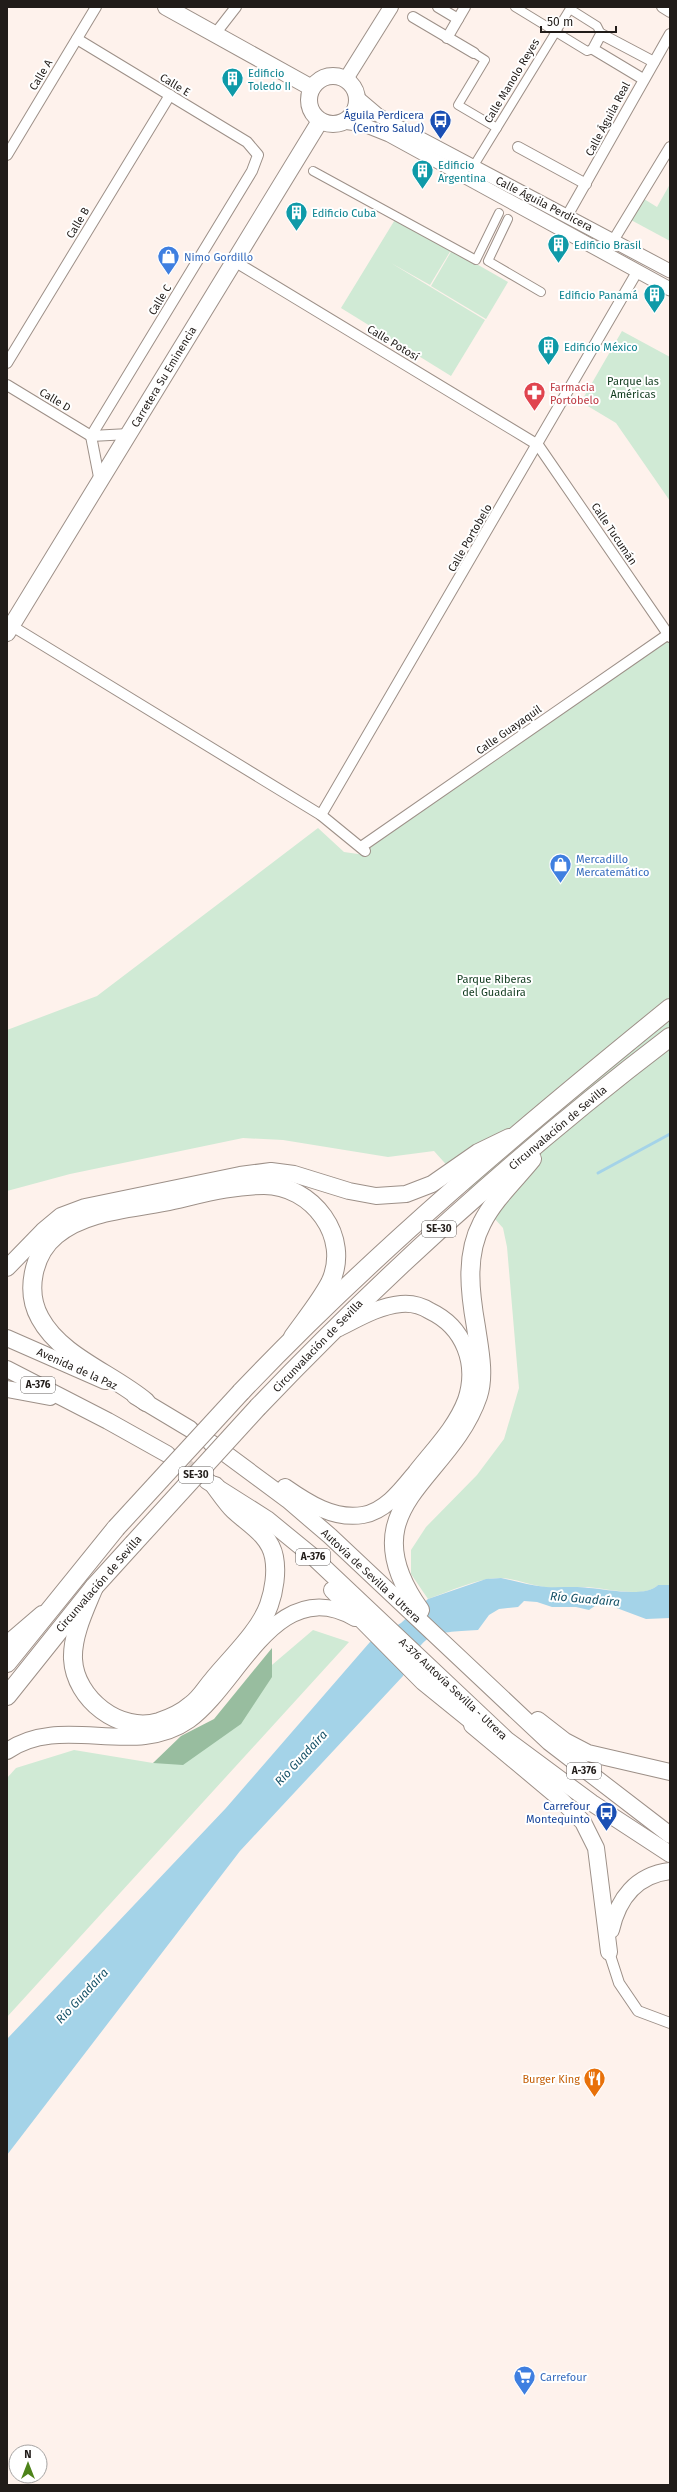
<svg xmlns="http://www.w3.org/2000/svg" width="677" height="2492" viewBox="0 0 677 2492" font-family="'Fira Sans',sans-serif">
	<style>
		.green { fill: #d0ead5 }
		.forest { fill: #98bd9f }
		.water { fill: #a4d3e8 }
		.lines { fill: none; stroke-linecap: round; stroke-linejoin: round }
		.stream { stroke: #a4d3e8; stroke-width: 3 }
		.primary-tunnel { stroke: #ddd2cc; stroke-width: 16; stroke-dasharray: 16 8; stroke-linecap: butt }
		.pedestrian-casing { stroke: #9d9088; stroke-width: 10 }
		.minor-casing { stroke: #9d9088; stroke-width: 12 }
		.tertiary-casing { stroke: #9d9088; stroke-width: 15 }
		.secondary-casing { stroke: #9d9088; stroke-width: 16 }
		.primary-casing { stroke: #9d9088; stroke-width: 18 }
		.motorway-casing { stroke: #9d9088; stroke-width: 20 }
		.pedestrian { stroke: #fff; stroke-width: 8 }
		.minor { stroke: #fff; stroke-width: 10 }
		.tertiary { stroke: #fff; stroke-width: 13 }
		.secondary { stroke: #fff; stroke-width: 14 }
		.primary { stroke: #fff; stroke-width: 16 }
		.motorway { stroke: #fff; stroke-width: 18 }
		.motorway-bridge-casing { stroke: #9d9088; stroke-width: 20; stroke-linecap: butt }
		.motorway-bridge { stroke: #fff; stroke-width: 18 }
		.labels { text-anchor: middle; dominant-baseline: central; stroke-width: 4; stroke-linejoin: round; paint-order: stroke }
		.shield { fill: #fff; stroke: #64605e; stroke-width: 1 }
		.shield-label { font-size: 10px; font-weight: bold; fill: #211c19 }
		.culture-label { font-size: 11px; fill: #0d838f; stroke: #fff; text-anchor: start }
		.street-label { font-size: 11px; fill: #211c19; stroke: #fff }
		.transit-label { font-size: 11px; fill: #164399; stroke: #fff; text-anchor: end }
		.shop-label { font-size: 11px; fill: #366cbe; stroke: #fff; text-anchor: start }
		.park-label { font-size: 11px; fill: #0e391c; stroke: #fff }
		.health-label { font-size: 11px; fill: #be3a42; stroke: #fff; text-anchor: start }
		.food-label { font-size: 11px; fill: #c56008; stroke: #fff; text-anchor: end }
		.water-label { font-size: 12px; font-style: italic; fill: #145066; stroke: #fff }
	</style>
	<rect width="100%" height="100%" fill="#fef2ec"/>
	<g class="green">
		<polygon points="670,184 670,241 631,220 644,199 657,207"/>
		<polygon points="396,218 451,250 430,285 391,263 485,320 451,376 341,308"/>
		<polygon points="452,250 508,282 486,319 431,286"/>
		<polygon points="622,331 670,357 670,501 616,423 581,402"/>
		<path d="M670,639V1585H658C645,1599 604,1588 587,1587C573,1587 558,1589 544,1587C529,1585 514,1578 499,1578C475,1579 451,1591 428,1599L411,1574V1550L426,1527L477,1475L504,1439L519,1388L507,1247L503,1228L434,1151L388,1157L283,1140L243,1138L70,1174L7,1191V1030L97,996L318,828L344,852L365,855V851Z"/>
		<polygon points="313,1630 349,1642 7,2017 7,1778 16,1768 74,1750 153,1763 219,1729 259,1676"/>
	</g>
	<polygon class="forest" points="272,1648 272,1677 241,1724 183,1765 153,1763 181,1736 214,1719"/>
	<path class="water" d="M501,1578C516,1581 531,1586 546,1587C560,1588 575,1586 589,1588C605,1589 646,1598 658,1585H670V1618L646,1619L606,1604L599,1603L589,1610L576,1607H552L537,1602L524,1601L518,1607L499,1609L489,1615L478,1630C429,1633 425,1631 403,1676L240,1851L7,2155V2039L226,1808L370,1642L401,1623L428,1599L486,1579Z"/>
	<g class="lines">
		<polyline class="stream" points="598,1173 670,1134"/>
		<polyline class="primary-tunnel" points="167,1454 207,1481"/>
		<defs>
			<g id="pedestrian">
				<polyline points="515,7 587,51 593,49"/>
				<polyline points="570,9 597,26 601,34"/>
				<polyline points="474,53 485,60 458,105 497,128"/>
				<polyline points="473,167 571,7"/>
				<polyline points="313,171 476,260 499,213"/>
				<polyline points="508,219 488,261 541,292"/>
			</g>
			<g id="minor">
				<polyline points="438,7 458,19"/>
				<polyline points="662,7 670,12"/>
				<polyline points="413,17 474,53"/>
				<polyline points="215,34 236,7"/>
				<polyline points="447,38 465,7"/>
				<polyline points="77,39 247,142 258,155 252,171 91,436"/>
				<polyline points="643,79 593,49 601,34 654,62"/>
				<polyline points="518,147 586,184"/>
				<polyline points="7,155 96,7"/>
				<polyline points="567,216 670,34"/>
				<polyline points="605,254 670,147"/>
				<polyline points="234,261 538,445 670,637"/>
				<polyline points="7,363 170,95"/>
				<polyline points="7,385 91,436 129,434"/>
				<polyline points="91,436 100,482"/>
				<polyline points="7,623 321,815 365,851"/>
				<polyline points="321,815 637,272"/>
				<polyline points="361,847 670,633"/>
				<polyline points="609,1952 619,1983 638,2011 670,2023"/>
			</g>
			<g id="tertiary">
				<polyline points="358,98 378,115 395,125 670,271"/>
				<polyline points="343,122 364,125 389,135 670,289"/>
			</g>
			<polyline id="secondary" points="346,79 391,7"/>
			<g id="primary">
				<polyline points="166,7 312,88"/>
				<circle cx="333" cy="100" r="24"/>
				<polyline points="7,633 320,121"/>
				<polyline points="7,1268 43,1231 61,1216 85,1207 240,1175 271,1171 294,1174 349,1191 376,1196 406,1194 432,1184 478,1152 509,1137"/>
				<polyline points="7,1338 105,1381"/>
				<polyline points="7,1369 108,1421 167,1454"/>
				<polyline points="7,1389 50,1397"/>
				<polyline points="135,1396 190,1429"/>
				<polyline points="211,1443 288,1500 330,1536 549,1742 670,1835"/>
				<polyline points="207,1481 267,1519 311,1555 507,1740 592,1803 670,1854"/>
				<path d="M285,1487C308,1503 334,1520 363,1515C386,1511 402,1489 416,1472C434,1449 456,1427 466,1400C478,1364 464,1327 430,1311C422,1306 411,1303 401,1304C379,1306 359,1318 339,1328"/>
				<polyline points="332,1590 423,1682 481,1729"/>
				<polyline points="7,1644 42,1614"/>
				<polyline points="538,1720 565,1741 588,1753 670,1772"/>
				<polyline points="472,1725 557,1796 583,1822 596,1848 609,1952"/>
				<path d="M7,1751C62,1713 134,1759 189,1720C240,1683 276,1573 355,1618"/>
				<path d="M611,1930C618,1899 636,1875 670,1871"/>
			</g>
			<g id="motorway">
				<path d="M241,1392C373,1253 521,1129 670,1008"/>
				<path d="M146,1402C113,1374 61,1357 40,1318C25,1291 33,1254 56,1235C85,1211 128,1209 164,1202C197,1195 230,1185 264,1185C312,1185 352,1237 330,1283C320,1302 305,1320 293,1337"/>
				<path d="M258,1407C386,1273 523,1149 670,1037"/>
				<path d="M94,1587C85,1609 72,1635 73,1659C75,1699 120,1734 159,1722C171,1718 182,1713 191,1705C200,1699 206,1688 213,1680C230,1659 260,1631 269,1605C274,1591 277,1572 274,1557C270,1535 249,1524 234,1510C227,1503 221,1494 215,1486"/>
				<path d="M420,1610C346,1506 449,1481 478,1396C485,1375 479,1348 476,1327C470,1293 465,1255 482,1223C494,1199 516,1179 532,1159"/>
				<polyline points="7,1663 116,1528"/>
				<polyline points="7,1696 94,1587 133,1544"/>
			</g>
		</defs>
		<use href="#pedestrian" class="pedestrian-casing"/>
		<use href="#minor" class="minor-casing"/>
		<use href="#tertiary" class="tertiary-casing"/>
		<use href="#secondary" class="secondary-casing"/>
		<use href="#primary" class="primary-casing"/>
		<use href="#motorway" class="motorway-casing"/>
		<use href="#pedestrian" class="pedestrian"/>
		<use href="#minor" class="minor"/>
		<use href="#tertiary" class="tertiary"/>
		<use href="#secondary" class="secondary"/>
		<use href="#primary" class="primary"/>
		<use href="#motorway" class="motorway"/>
		<defs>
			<g id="motorway-bridge">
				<polyline points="116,1528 241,1392"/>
				<polyline points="133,1544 258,1407"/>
			</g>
		</defs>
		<use href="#motorway-bridge" class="motorway-bridge-casing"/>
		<use href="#motorway-bridge" class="motorway-bridge"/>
	</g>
	<defs>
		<symbol id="building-pin" viewBox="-11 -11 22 30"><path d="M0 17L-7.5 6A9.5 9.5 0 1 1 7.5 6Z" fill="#0f9aa8" stroke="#fff"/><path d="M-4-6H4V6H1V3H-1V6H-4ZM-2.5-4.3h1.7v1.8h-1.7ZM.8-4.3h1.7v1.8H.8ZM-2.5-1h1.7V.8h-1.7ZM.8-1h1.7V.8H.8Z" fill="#fff"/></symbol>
		<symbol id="bus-pin" viewBox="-11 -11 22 30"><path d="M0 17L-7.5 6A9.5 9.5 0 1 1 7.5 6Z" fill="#1a4fb4" stroke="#fff"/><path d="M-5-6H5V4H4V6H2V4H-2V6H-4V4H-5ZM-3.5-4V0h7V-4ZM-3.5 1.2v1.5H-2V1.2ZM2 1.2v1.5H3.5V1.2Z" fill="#fff"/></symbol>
		<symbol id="shop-pin" viewBox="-11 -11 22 30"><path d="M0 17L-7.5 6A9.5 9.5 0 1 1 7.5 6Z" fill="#3f7fe0" stroke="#fff"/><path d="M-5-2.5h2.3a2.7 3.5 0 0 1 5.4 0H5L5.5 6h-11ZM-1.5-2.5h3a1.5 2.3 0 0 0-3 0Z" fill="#fff"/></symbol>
		<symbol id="pharmacy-pin" viewBox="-11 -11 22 30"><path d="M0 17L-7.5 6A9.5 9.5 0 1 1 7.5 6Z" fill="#e0444e" stroke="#fff"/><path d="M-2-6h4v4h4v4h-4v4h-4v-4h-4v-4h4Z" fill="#fff"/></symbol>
		<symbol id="restaurant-pin" viewBox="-11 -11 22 30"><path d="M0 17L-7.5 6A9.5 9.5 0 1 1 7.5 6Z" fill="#e8710a" stroke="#fff"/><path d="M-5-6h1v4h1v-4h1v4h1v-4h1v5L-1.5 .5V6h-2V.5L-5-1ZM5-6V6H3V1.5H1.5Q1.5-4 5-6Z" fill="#fff"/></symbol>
		<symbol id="supermarket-pin" viewBox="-11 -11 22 30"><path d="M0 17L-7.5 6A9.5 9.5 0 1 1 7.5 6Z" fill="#3f7fe0" stroke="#fff"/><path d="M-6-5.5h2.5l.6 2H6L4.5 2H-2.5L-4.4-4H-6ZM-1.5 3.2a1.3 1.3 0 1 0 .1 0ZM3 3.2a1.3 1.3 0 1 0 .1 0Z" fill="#fff"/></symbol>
	</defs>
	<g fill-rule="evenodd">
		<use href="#building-pin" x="220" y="66" width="25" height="34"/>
		<use href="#bus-pin" x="428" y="108" width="25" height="34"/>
		<use href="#building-pin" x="410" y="158" width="25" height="34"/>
		<use href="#building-pin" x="284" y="200" width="25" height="34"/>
		<use href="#building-pin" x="546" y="232" width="25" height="34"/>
		<use href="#shop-pin" x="156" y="244" width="25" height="34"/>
		<use href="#building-pin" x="642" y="282" width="25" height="34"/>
		<use href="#building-pin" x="536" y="334" width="25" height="34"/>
		<use href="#pharmacy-pin" x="522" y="380" width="25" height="34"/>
		<use href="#shop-pin" x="548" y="852" width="25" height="34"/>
		<use href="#bus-pin" x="594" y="1800" width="25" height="34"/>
		<use href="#restaurant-pin" x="582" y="2066" width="25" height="34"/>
		<use href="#supermarket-pin" x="512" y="2364" width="25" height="34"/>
	</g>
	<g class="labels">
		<g class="shield">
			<rect x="422" y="1221" width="34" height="16" rx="3"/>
			<rect x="21" y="1377" width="34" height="16" rx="3"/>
			<rect x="179" y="1467" width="34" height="16" rx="3"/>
			<rect x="296" y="1549" width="34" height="16" rx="3"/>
			<rect x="567" y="1763" width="34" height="16" rx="3"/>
		</g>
		<g class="shield-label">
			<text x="439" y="1229">SE-30</text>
			<text x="38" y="1385">A-376</text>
			<text x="196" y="1475">SE-30</text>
			<text x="313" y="1557">A-376</text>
			<text x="584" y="1771">A-376</text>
		</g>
		<g class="culture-label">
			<text x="248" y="73">Edificio<tspan x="248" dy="13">Toledo II</tspan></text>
			<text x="438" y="165">Edificio<tspan x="438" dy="13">Argentina</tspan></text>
			<text x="312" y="213">Edificio Cuba</text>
			<text x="574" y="245">Edificio Brasil</text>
			<text x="638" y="295" text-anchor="end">Edificio Panamá</text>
			<text x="564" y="347">Edificio México</text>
		</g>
		<g class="street-label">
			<text transform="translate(41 75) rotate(-59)">Calle A</text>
			<text transform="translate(512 81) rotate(-59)">Calle Manolo Reyes</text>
			<text transform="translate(175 85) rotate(31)">Calle E</text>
			<text transform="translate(608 119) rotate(-62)">Calle Águila Real</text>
			<text transform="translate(544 204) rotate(27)">Calle Águila Perdicera</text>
			<text transform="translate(78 223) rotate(-59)">Calle B</text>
			<text transform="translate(160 300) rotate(-59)">Calle C</text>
			<text transform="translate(393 343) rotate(31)">Calle Potosí</text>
			<text transform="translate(164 377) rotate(-59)">Carretera Su Eminencia</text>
			<text transform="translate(55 400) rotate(31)">Calle D</text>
			<text transform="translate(614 534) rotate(56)">Calle Tucumán</text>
			<text transform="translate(470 538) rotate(-60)">Calle Portobelo</text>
			<text transform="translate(509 730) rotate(-35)">Calle Guayaquil</text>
			<text transform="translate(558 1128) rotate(-40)">Circunvalación de Sevilla</text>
			<text transform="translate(318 1346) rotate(-46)">Circunvalación de Sevilla</text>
			<text transform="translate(77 1369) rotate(24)">Avenida de la Paz</text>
			<text transform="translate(371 1576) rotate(43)">Autovía de Sevilla a Utrera</text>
			<text transform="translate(99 1584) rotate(-49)">Circunvalación de Sevilla</text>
			<text transform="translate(453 1689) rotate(43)">A-376 Autovía Sevilla - Utrera</text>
		</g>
		<g class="transit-label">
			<text x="424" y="115">Águila Perdicera<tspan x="424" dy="13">(Centro Salud)</tspan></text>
			<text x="590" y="1806">Carrefour<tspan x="590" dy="13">Montequinto</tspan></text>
		</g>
		<g class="shop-label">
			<text x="184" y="257">Nimo Gordillo</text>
			<text x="576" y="859">Mercadillo<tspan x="576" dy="13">Mercatemático</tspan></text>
			<text x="540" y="2377">Carrefour</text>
		</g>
		<g class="park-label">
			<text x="633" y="381">Parque las<tspan x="633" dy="13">Américas</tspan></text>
			<text x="494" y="979">Parque Riberas<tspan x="494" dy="13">del Guadaira</tspan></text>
		</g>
		<g class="health-label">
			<text x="550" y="387">Farmacia<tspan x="550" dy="13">Portobelo</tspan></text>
		</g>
		<g class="food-label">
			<text x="580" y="2079">Burger King</text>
		</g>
		<g class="water-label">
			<text transform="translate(585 1599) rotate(5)">Río Guadaíra</text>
			<text transform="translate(301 1758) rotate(-47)">Río Guadaíra</text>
			<text transform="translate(82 1996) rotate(-47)">Río Guadaíra</text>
		</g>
	</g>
	<rect width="677" height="2492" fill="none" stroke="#211c19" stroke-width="16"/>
	<g transform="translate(28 2464)"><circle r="19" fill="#ffffff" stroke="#a6a4a3"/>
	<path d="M0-3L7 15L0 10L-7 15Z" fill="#4d831a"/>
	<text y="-6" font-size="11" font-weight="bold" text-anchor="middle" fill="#211c19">N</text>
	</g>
	<path d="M541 26v6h75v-6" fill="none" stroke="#211c19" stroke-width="2"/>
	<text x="547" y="26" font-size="12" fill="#211c19" stroke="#ffffff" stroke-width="3" paint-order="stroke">50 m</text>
</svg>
